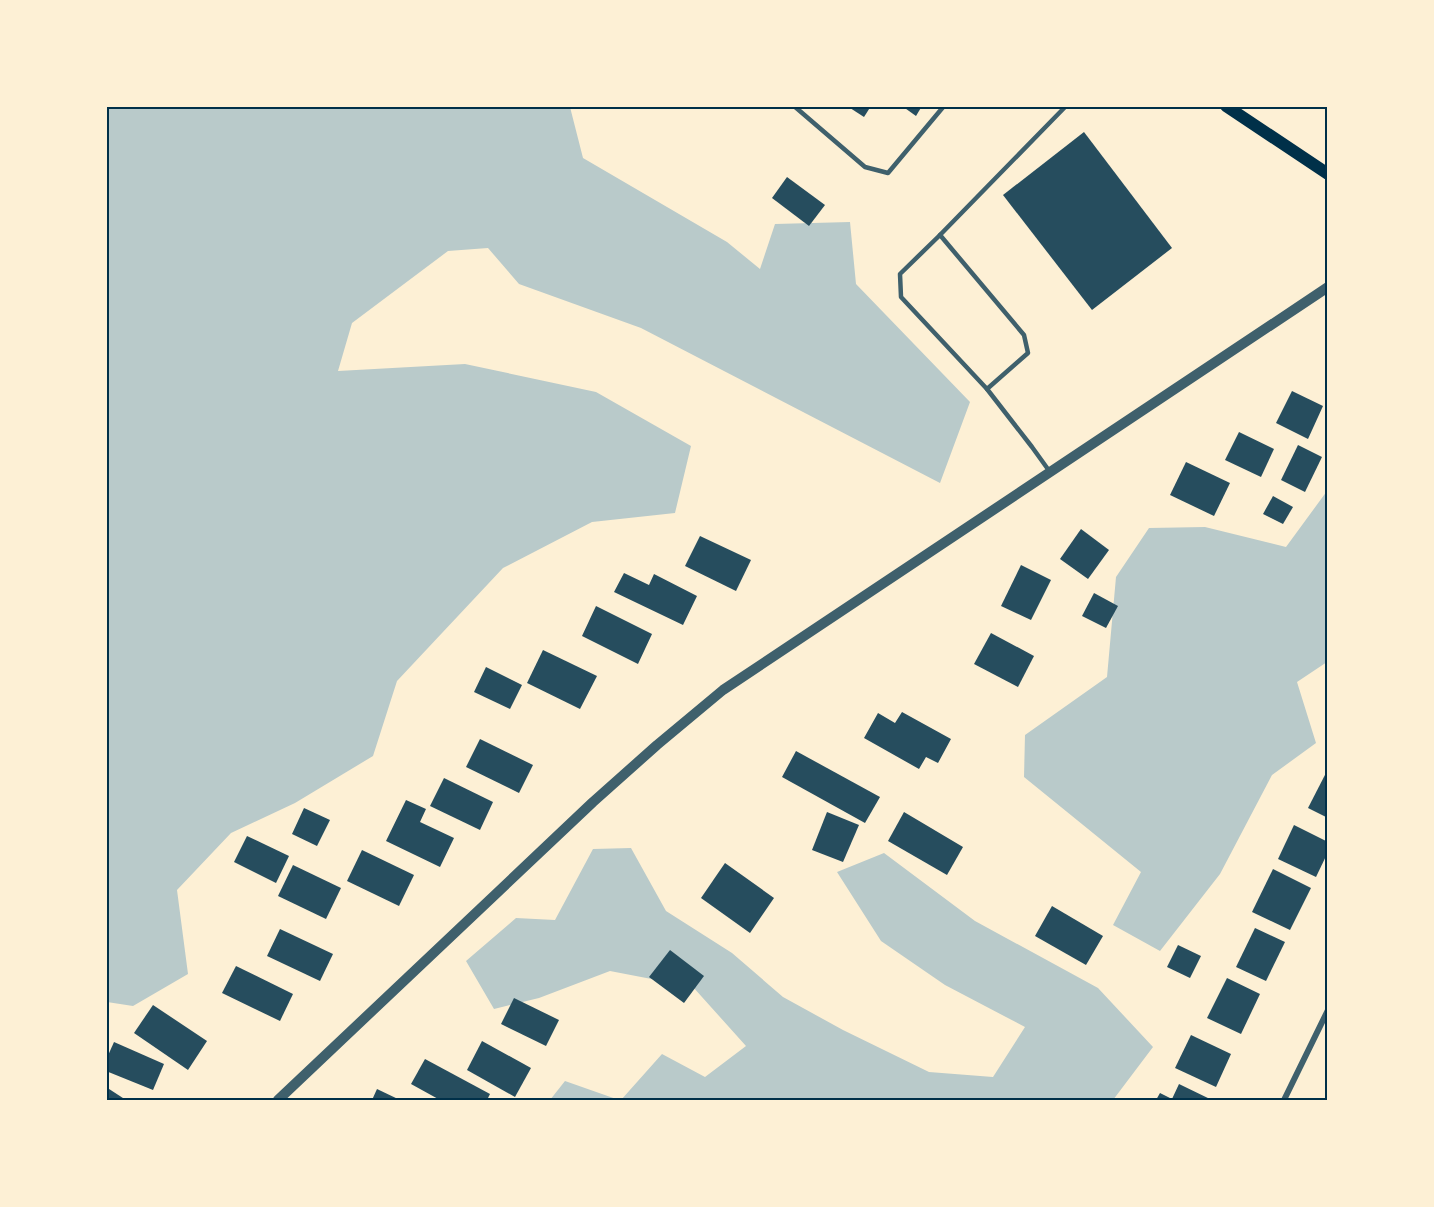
<svg xmlns="http://www.w3.org/2000/svg" width="1434" height="1207" viewBox="0 0 1434 1207" font-family="Lato,sans-serif">
	<style>
		.green { fill: #b9caca }
		.building { fill: #264d5e }
		.lines { fill: none; stroke-linecap: round; stroke-linejoin: round }
		.service { stroke: #3f606c; stroke-width: 4.5 }
		.minor { stroke: #3f606c; stroke-width: 6 }
		.tertiary { stroke: #3f606c; stroke-width: 10 }
		.secondary { stroke: #003049; stroke-width: 12 }
		.neatline { fill: none; stroke: #003049; stroke-width: 2 }
	</style>
	<rect width="100%" height="100%" fill="#fdf0d5"/>
	<g class="green">
		<polygon points="106,107 570,107 583,158 727,242 760,269 775,224 850,222 856,284 970,402 940,483 641,328 519,284 488,248 448,251 352,323 338,371 465,364 596,392 691,446 675,513 592,522 503,568 397,681 373,756 295,803 231,833 177,890 188,974 133,1006 107,1002"/>
		<polygon points="1327,491 1327,662 1297,682 1316,743 1272,775 1220,874 1160,951 1113,925 1141,872 1024,777 1025,735 1107,677 1116,577 1149,528 1205,527 1286,547"/>
		<polygon points="631,848 666,911 732,953 783,997 843,1030 929,1072 993,1077 1025,1027 945,985 881,941 837,872 884,853 975,921 1098,988 1153,1047 1113,1100 621,1100 662,1054 705,1077 746,1046 693,987 610,971 539,998 494,1009 466,961 516,918 555,920 593,849"/>
		<polygon points="565,1081 619,1100 550,1100"/>
	</g>
	<g class="building">
		<polygon points="847,106 871,106 864,117"/>
		<polygon points="902,106 922,106 916,116"/>
		<polygon points="1084,132 1172,248 1092,310 1003,195"/>
		<polygon points="787,177 825,205 809,226 772,198"/>
		<polygon points="1292,391 1323,406 1308,439 1276,423"/>
		<polygon points="1239,432 1274,449 1261,477 1225,460"/>
		<polygon points="1298,445 1322,457 1305,492 1281,480"/>
		<polygon points="1186,462 1230,483 1214,516 1170,495"/>
		<polygon points="1273,496 1293,507 1283,524 1263,514"/>
		<polygon points="1081,529 1109,550 1088,579 1060,559"/>
		<polygon points="700,536 751,560 736,591 685,566"/>
		<polygon points="1021,565 1051,580 1031,620 1001,606"/>
		<polygon points="624,573 649,585 654,574 697,596 683,625 614,592"/>
		<polygon points="1094,593 1118,606 1106,628 1082,616"/>
		<polygon points="596,606 652,634 638,664 582,636"/>
		<polygon points="991,633 1034,656 1018,687 974,664"/>
		<polygon points="543,650 597,676 580,709 527,683"/>
		<polygon points="486,667 522,685 510,709 474,692"/>
		<polygon points="902,712 951,739 938,763 926,757 919,769 864,738 878,713 895,723"/>
		<polygon points="480,739 533,765 519,793 466,767"/>
		<polygon points="796,751 880,797 865,823 782,777"/>
		<polygon points="1328,769 1328,818 1308,808"/>
		<polygon points="444,778 493,802 480,830 430,806"/>
		<polygon points="406,800 426,809 420,822 454,838 440,867 386,841"/>
		<polygon points="304,808 330,820 317,846 292,834"/>
		<polygon points="827,812 859,825 843,862 812,850"/>
		<polygon points="904,812 963,847 947,875 888,841"/>
		<polygon points="1294,825 1328,842 1328,852 1316,877 1278,859"/>
		<polygon points="247,836 289,856 276,883 234,862"/>
		<polygon points="362,850 414,875 399,906 347,881"/>
		<polygon points="725,863 774,898 750,933 701,898"/>
		<polygon points="293,865 341,888 326,919 278,896"/>
		<polygon points="1273,869 1311,888 1290,930 1252,912"/>
		<polygon points="1052,906 1103,936 1086,965 1035,936"/>
		<polygon points="1255,928 1285,942 1266,981 1236,967"/>
		<polygon points="280,929 333,954 320,981 267,956"/>
		<polygon points="1178,945 1201,956 1190,978 1167,967"/>
		<polygon points="670,950 704,976 684,1003 649,977"/>
		<polygon points="236,966 293,994 280,1021 222,993"/>
		<polygon points="1227,978 1260,994 1241,1034 1207,1018"/>
		<polygon points="514,998 559,1020 546,1046 501,1024"/>
		<polygon points="153,1005 207,1041 188,1070 134,1033"/>
		<polygon points="1191,1035 1231,1054 1216,1087 1175,1068"/>
		<polygon points="482,1041 531,1068 515,1097 467,1070"/>
		<polygon points="114,1042 164,1064 153,1090 106,1071 106,1060"/>
		<polygon points="425,1059 490,1094 487,1100 440,1100 411,1084"/>
		<polygon points="1179,1084 1212,1100 1156,1100 1160,1093 1172,1099"/>
		<polygon points="106,1087 126,1100 106,1100"/>
		<polygon points="377,1089 400,1100 372,1100"/>
	</g>
	<g class="lines">
		<g class="service">
			<polyline points="794,106 865,167 888,173 944,106"/>
			<polyline points="940,235 1024,335 1028,353 987,389"/>
			<polyline points="1050,472 1032,447 987,389 901,297 900,274 940,235 1066,106"/>
		</g>
		<polyline class="minor" points="1284,1100 1328,1010"/>
		<polyline class="tertiary" points="278,1100 593,802 657,745 723,690 1328,287"/>
		<polyline class="secondary" points="1226,106 1328,174"/>
	</g>
	<rect width="1434" height="1207" fill="none" stroke="#fdf0d5" stroke-width="216"/>
	<rect x="108" y="108" width="1218" height="991" class="neatline"/>
</svg>
